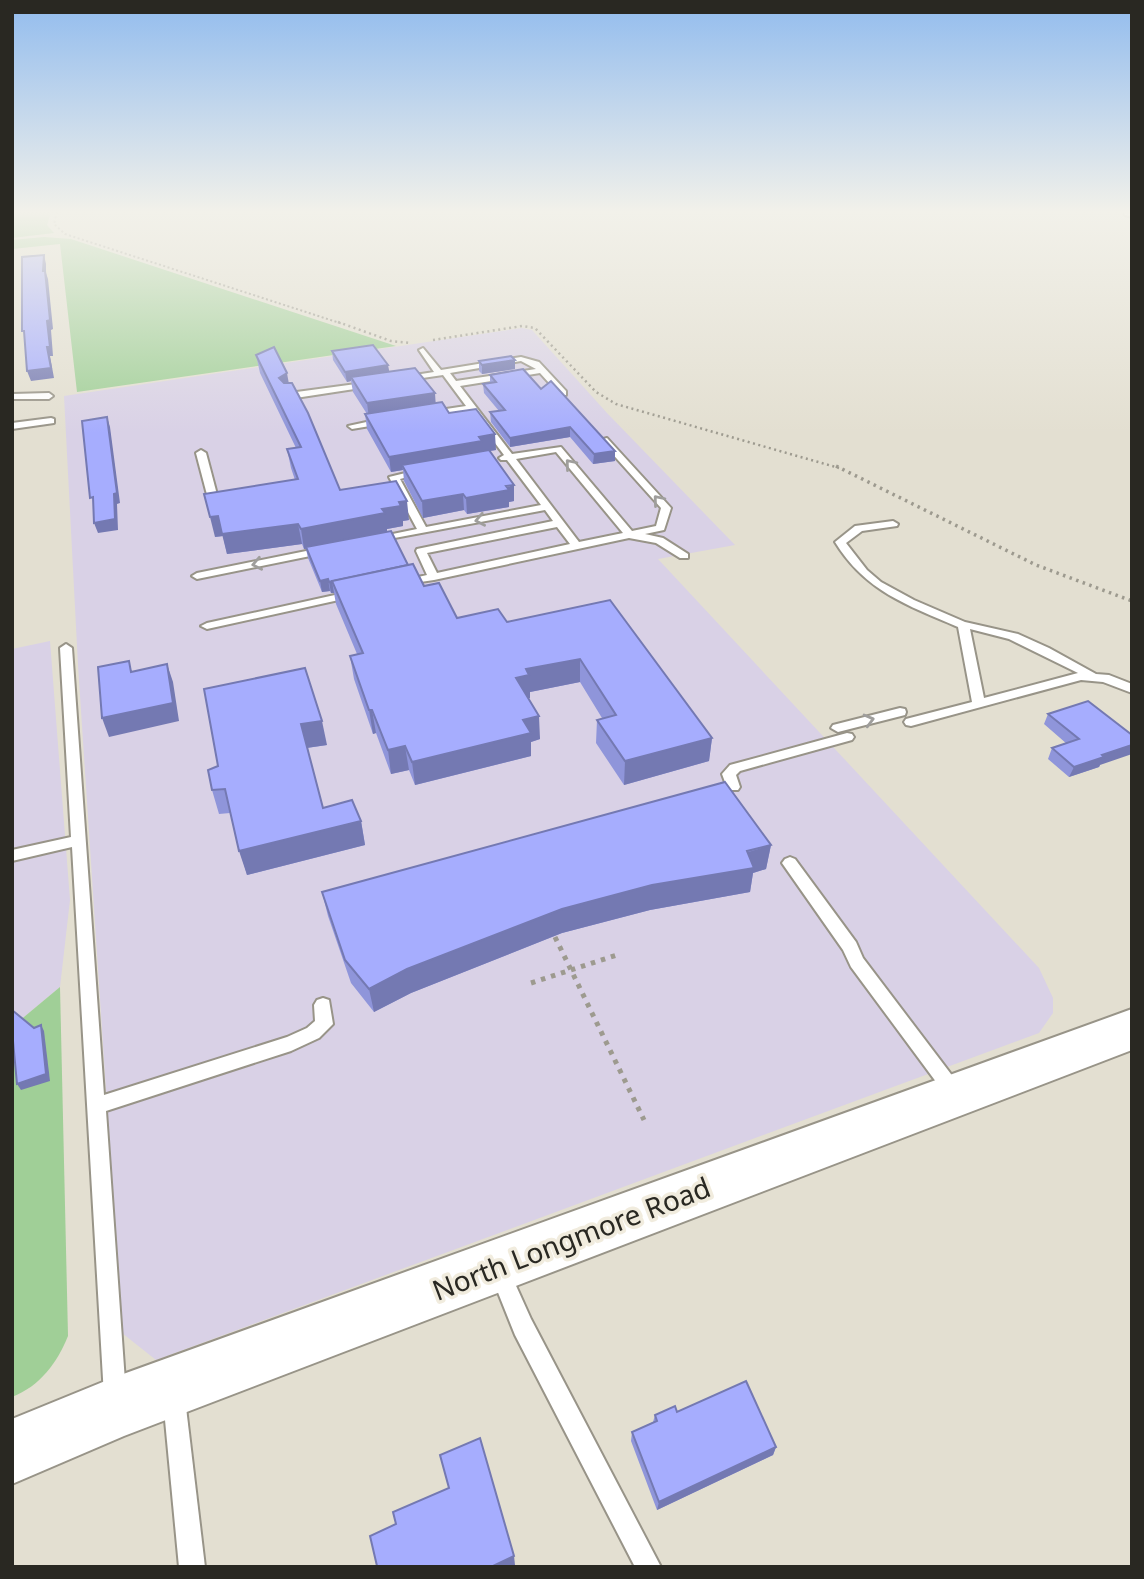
<svg xmlns="http://www.w3.org/2000/svg" width="1144" height="1579" viewBox="0 0 1144 1579" font-family="'Noto Sans',sans-serif">
	<style>
		.commercial { fill: #d9d1e6 }
		.green { fill: #a0cf97 }
		.lines { fill: none; stroke-linecap: round; stroke-linejoin: round }
		.lane-casing { stroke: #989488; stroke-width: 4 }
		.secondary-casing { stroke: #989488; stroke-width: 4 }
		.path-far3 { stroke: #9d9a8f; stroke-width: 2; stroke-dasharray: 2 2.5; stroke-linecap: butt }
		.path-far2 { stroke: #9d9a8f; stroke-width: 2.5; stroke-dasharray: 2 3.5; stroke-linecap: butt }
		.path-far1 { stroke: #9d9a8f; stroke-width: 3.5; stroke-dasharray: 2.5 4.5; stroke-linecap: butt }
		.path { stroke: #9d9a8f; stroke-width: 5; stroke-dasharray: 4.5 6; stroke-linecap: butt }
		.lane { fill: #fff; fill-rule: evenodd }
		.secondary { fill: #fff; fill-rule: evenodd }
		.wall { fill: #8f95da }
		.shaded-wall { fill: #7479b2 }
		.building { fill: #a6adfe; stroke: #7479b2; stroke-width: 2 }
		.oneway { stroke: #9f9e9c }
		.labels { text-anchor: middle; dominant-baseline: central; stroke-width: 7; stroke-linejoin: round; paint-order: stroke }
		.near-street-label { font-size: 28px; fill: #292822; stroke: #f1ecde }
	</style>
	<rect width="100%" height="100%" fill="#e3dfd1"/>
	<g class="commercial">
		<polygon points="522,328 532,330 607,413 735,545 658,559 1039,968 1053,998 1053,1013 1039,1033 156,1360 122,1333 78,665 64,396"/>
		<polygon points="50,641 70,900 60,987 12,1027 12,649"/>
	</g>
	<g class="green">
		<polygon points="12,212 51,212 47,225 54,233 12,238"/>
		<polygon points="44,237 71,239 396,346 77,392 60,244 12,249 12,240"/>
		<path d="M60,987L68,1336C57,1363 40,1386 12,1397V1027Z"/>
	</g>
	<g class="lines">
		<defs>
			<g id="lane">
				<path d="M423,348L441,370L521,357L539,362L566,391V395H560L540,373L460,386L512,454L561,447L632,531L656,526L661,508L600,440L607,438L671,508L664,530L645,534L663,538L688,554V558H680L656,543L629,538L434,580L400,585V581L427,575L416,551L417,549L553,521L545,510L373,542V538L417,529L389,477L422,469L427,472L400,479L426,527L541,505L507,460H501L499,458L504,455L470,410L426,416V412L466,406L443,375L402,381V377L434,372L419,350ZM521,361L536,369L456,381L450,373ZM556,452L623,533L579,542L516,459ZM557,527L570,544L437,573L427,553Z"/>
				<polygon points="371,382 374,382 374,386 289,399 285,396 289,393"/>
				<polygon points="12,394 49,393 53,396 49,399 12,399"/>
				<polygon points="51,418 54,419 54,423 12,429 12,423"/>
				<polygon points="385,418 388,419 388,423 352,429 348,426"/>
				<polygon points="201,450 206,453 220,506 219,508 210,506 196,453"/>
				<path d="M893,521L898,524L897,526L862,531L846,543L867,570L881,582L914,600L965,622L1018,634L1049,648L1096,674L1109,675L1132,684V693L1103,682L1081,680L911,726L906,725L904,722L906,719L972,702L958,627C907,605 865,591 835,542L855,526ZM970,629L1009,639L1078,673L984,698Z"/>
				<polygon points="326,547 330,548 330,552 197,579 192,576 197,573"/>
				<polygon points="353,591 359,594 357,596 207,629 201,626 207,623"/>
				<polygon points="66,644 72,648 104,1095 287,1037 307,1028 315,1021 314,1005 317,1000 323,998 329,1000 333,1024 319,1038 291,1051 106,1111 126,1396 123,1404 115,1407 107,1404 104,1396 72,847 12,861 12,850 71,837 60,648"/>
				<polygon points="900,708 905,709 906,712 905,715 838,732 831,728 833,725"/>
				<polygon points="847,733 852,734 854,737 852,740 740,771 736,775 740,787 738,790 728,790 722,774 730,765"/>
				<polygon points="790,857 795,859 856,942 863,958 960,1086 963,1092 960,1098 954,1100 948,1098 851,967 843,950 782,863 785,859"/>
				<polygon points="501,1265 508,1268 531,1319 661,1567 635,1567 515,1335 491,1275 494,1268"/>
				<polygon points="174,1388 182,1391 185,1399 205,1567 179,1567 163,1399 166,1391"/>
			</g>
			<g id="secondary">
				<polygon points="1123,212 1132,212 1132,217 1125,215"/>
				<polygon points="1132,1009 1132,1050 124,1436 12,1484 12,1419 115,1377"/>
			</g>
		</defs>
		<use href="#lane" class="lane-casing"/>
		<use href="#secondary" class="secondary-casing"/>
		<polyline class="path-far3" points="57,212 54,224 65,234 343,324"/>
		<g class="path-far2">
			<polyline points="338,322 391,341 410,343"/>
			<polyline points="433,340 522,326 535,328 596,392 616,404 839,468"/>
		</g>
		<polyline class="path-far1" points="836,466 1036,565 1132,601"/>
		<g class="path">
			<polyline points="555,937 644,1120"/>
			<polyline points="531,983 620,954"/>
		</g>
		<use href="#lane" class="lane"/>
		<use href="#secondary" class="secondary"/>
	</g>
	<g class="wall">
		<polygon points="332,351 389,371 435,393 435,403 496,450 489,451 514,501 509,502 509,507 467,514 464,510 423,518 404,481 403,470 391,472 367,429 365,414 367,414 353,392 351,381 347,382 333,360"/>
		<polygon points="256,355 289,383 340,490 409,520 403,521 403,526 387,529 387,532 409,565 424,586 457,618 507,622 610,600 712,738 709,761 624,785 596,743 597,720 602,718 580,682 530,692 530,698 529,698 540,739 531,742 531,756 415,785 409,770 391,774 376,733 373,734 354,679 350,656 357,654 336,604 334,593 331,593 330,591 322,592 308,558 306,549 304,549 302,544 227,554 223,536 215,537 295,480 291,468 287,449 296,448 260,373"/>
		<polygon points="515,360 515,369 482,374 479,371 479,361"/>
		<polygon points="490,375 541,389 615,461 593,464 570,437 510,447 491,422 490,412 499,411 484,393 483,384 490,383"/>
		<polygon points="204,689 327,745 307,748 323,808 361,821 365,845 247,875 230,813 219,814 212,790 218,766"/>
		<polygon points="1088,701 1100,765 1099,767 1069,777 1048,759 1052,748 1067,744 1044,724 1048,714"/>
		<polygon points="771,845 766,869 753,873 750,892 650,910 562,933 411,993 374,1012 351,983 328,916 322,892"/>
		<polygon points="677,1412 776,1447 773,1455 657,1510 631,1441 632,1432 653,1422 655,1415"/>
	</g>
	<g class="shaded-wall">
		<polygon points="44,255 46,264 46,273 48,279 53,329 51,330 53,356 50,356 54,378 31,381 27,371 47,347 43,271"/>
		<polygon points="515,360 515,369 482,374 482,365"/>
		<polygon points="388,365 390,375 351,377 351,381 347,382 345,372"/>
		<polygon points="287,373 290,390 279,378"/>
		<polygon points="435,393 436,408 369,418 367,403"/>
		<polygon points="107,417 110,427 120,503 117,504 118,530 98,533 94,523"/>
		<polygon points="570,427 570,437 510,447 510,438"/>
		<polygon points="495,434 496,450 402,465 403,470 391,472 389,457"/>
		<polygon points="615,451 615,461 593,464 594,454"/>
		<polygon points="514,485 514,501 509,502 509,507 467,514 466,498"/>
		<polygon points="463,494 464,510 423,518 422,501"/>
		<polygon points="407,501 409,520 403,521 403,526 387,529 387,533 304,549 301,529 382,509 399,502"/>
		<polygon points="218,516 223,536 215,537 210,517"/>
		<polygon points="298,524 302,544 227,554 222,534"/>
		<polygon points="408,565 332,581 334,593 331,593 329,582"/>
		<polygon points="328,579 330,591 322,592 320,581"/>
		<polygon points="580,659 580,682 530,692 530,698 517,701 516,678 526,669"/>
		<polygon points="167,664 173,682 179,721 109,737 102,718"/>
		<polygon points="369,710 372,710 376,733 373,734"/>
		<polygon points="539,716 540,739 531,742 531,756 415,785 412,762 523,720"/>
		<polygon points="322,721 327,745 306,748 301,724"/>
		<polygon points="712,738 709,761 624,785 625,761"/>
		<polygon points="1132,745 1132,754 1100,765 1099,767 1069,777 1074,767 1102,755"/>
		<polygon points="405,746 409,770 391,774 388,750"/>
		<polygon points="361,821 365,845 247,875 239,851"/>
		<polygon points="771,845 766,869 753,873 750,892 650,910 562,933 411,993 374,1012 369,989 407,969 562,909"/>
		<polygon points="41,1025 44,1031 50,1081 21,1090 17,1084"/>
		<polygon points="776,1447 773,1455 657,1510 659,1502"/>
		<polygon points="514,1556 515,1565 512,1567 491,1567"/>
	</g>
	<g class="building">
		<polygon points="44,255 43,271 45,271 50,320 47,321 50,347 47,347 51,368 27,371 24,331 22,331 22,257"/>
		<polygon points="373,345 388,365 345,372 332,351"/>
		<polygon points="274,347 287,373 279,378 284,383 292,383 308,413 340,490 396,481 407,501 399,502 401,506 382,509 385,513 301,529 298,524 222,534 218,516 210,517 204,494 298,479 287,449 301,447 256,355"/>
		<polygon points="511,356 515,360 482,365 479,361"/>
		<polygon points="415,368 435,393 367,403 351,377"/>
		<polygon points="523,369 541,389 551,381 615,451 594,454 570,427 510,438 490,412 505,410 483,384 496,382 490,375"/>
		<polygon points="442,402 449,413 476,409 495,434 479,437 482,441 389,457 365,414"/>
		<polygon points="107,417 117,493 114,494 115,519 94,523 93,497 90,498 82,421"/>
		<polygon points="489,450 514,485 506,486 509,490 466,498 463,494 422,501 402,465"/>
		<polygon points="391,531 408,565 329,582 328,579 320,581 306,547"/>
		<polygon points="413,564 424,586 439,583 457,618 498,609 507,622 610,600 712,738 625,761 597,720 616,715 580,659 526,669 529,675 516,678 539,716 523,720 531,733 412,762 405,746 388,750 372,710 369,710 350,656 363,653 332,581"/>
		<polygon points="129,661 131,672 167,664 173,703 102,718 98,667"/>
		<polygon points="305,668 322,721 301,724 323,808 352,800 361,821 239,851 225,789 212,790 208,770 218,766 204,689"/>
		<polygon points="1088,701 1132,735 1132,745 1102,755 1104,757 1074,767 1052,748 1079,739 1048,714"/>
		<polygon points="725,782 771,845 747,851 754,868 652,885 562,909 407,969 369,989 345,960 322,892"/>
		<polygon points="12,1010 34,1028 41,1025 46,1074 17,1084 12,1030"/>
		<polygon points="746,1381 776,1447 659,1502 632,1432 657,1421 655,1415 675,1406 677,1412"/>
		<polygon points="480,1438 514,1556 491,1567 375,1567 377,1566 370,1536 396,1524 393,1512 449,1488 440,1455"/>
	</g>
	<defs><path id="oneway-chevron" d="M-2-3.5L2.5 0L-2 3.5" fill="none" stroke-width="1.6" stroke-linecap="round" stroke-linejoin="round" transform="scale(1.75)"/></defs>
	<g class="oneway">
		<use href="#oneway-chevron" transform="translate(570 464) rotate(-130)"/>
		<use href="#oneway-chevron" transform="translate(658 500) rotate(-130)"/>
		<use href="#oneway-chevron" transform="translate(480 520) rotate(169)"/>
		<use href="#oneway-chevron" transform="translate(257 564) rotate(169)"/>
		<use href="#oneway-chevron" transform="translate(869 720) rotate(-15)"/>
	</g>
	<linearGradient id="sky" x2="0" y2="1"><stop stop-color="#92bcee"/><stop offset="0.49" stop-color="#f2f1ea"/><stop offset="1" stop-color="#f2f1ea" stop-opacity="0"/></linearGradient>
	<rect width="1144" height="433" fill="url(#sky)"/>
	<g class="labels">
		<g class="near-street-label">
			<text transform="translate(571 1238) rotate(-21)">North Longmore Road</text>
		</g>
	</g>
	<rect width="1144" height="1579" fill="none" stroke="#292822" stroke-width="28"/>
</svg>
